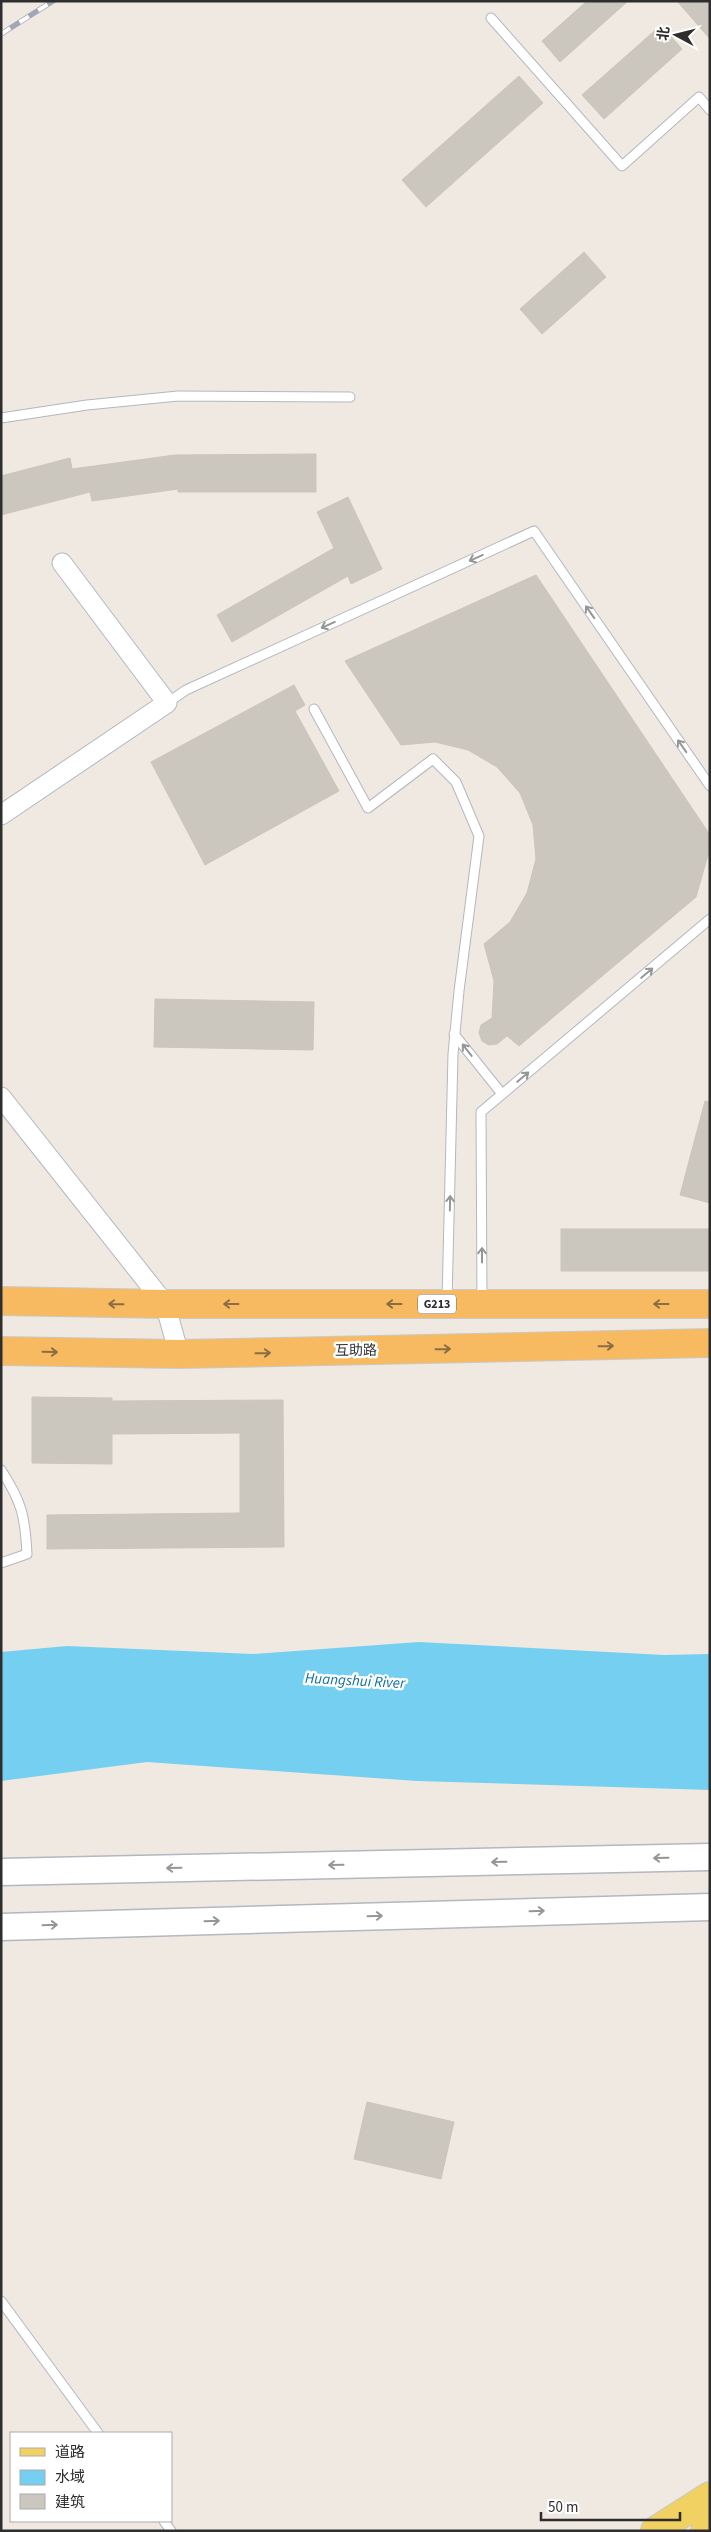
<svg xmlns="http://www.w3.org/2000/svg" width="711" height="2532" viewBox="0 0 711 2532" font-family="'Source Sans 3','Noto Sans SC',sans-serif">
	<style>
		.water { fill: #75cff0 }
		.building { fill: #cbc7bf; stroke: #cbc5ba }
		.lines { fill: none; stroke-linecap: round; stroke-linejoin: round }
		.service-casing { stroke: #b4b7c1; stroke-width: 11 }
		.minor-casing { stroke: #b4b7c1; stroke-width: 21 }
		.secondary-casing { stroke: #b4b7c1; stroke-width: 29 }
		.primary-casing { stroke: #c9c9c9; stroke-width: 30 }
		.trunk-casing { stroke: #c9c9c9; stroke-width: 30 }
		.service { stroke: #fff; stroke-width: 9 }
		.minor { stroke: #fff; stroke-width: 19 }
		.secondary { stroke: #fff; stroke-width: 26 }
		.primary { stroke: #f2d163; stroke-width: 28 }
		.trunk { stroke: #f8ba60; stroke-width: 28 }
		.rail-casing { stroke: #a3a6b8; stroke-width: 5.5 }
		.rail { stroke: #fff; stroke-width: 4; stroke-dasharray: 11; stroke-linecap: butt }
		.oneway { stroke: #969696 }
		.oneway2 { stroke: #896d44 }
		.labels { text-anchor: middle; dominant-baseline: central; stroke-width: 5; stroke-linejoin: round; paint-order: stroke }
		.shield { fill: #fff; stroke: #6d6d6d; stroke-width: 1 }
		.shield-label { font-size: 12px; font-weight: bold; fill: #2e2e2e }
		.street-label { font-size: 14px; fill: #2e2e2e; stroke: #fff }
		.water-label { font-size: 15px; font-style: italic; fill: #0d6fa3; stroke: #fff }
	</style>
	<rect width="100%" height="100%" fill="#efe9e1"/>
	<polygon class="water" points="419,1642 664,1655 710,1654 710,1790 417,1781 147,1762 1,1781 1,1652 67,1646 253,1654"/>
	<g class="building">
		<polygon points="587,1 628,1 560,62 542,41"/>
		<polygon points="677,1 710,1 710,39"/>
		<polygon points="661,25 682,49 604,119 582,95"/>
		<polygon points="519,76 543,103 426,207 402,180"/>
		<polygon points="584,252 606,277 542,334 520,309"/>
		<polygon points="316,454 316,492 178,492 178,489 92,501 90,492 1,515 1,476 70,458 72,469 175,455"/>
		<polygon points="348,497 382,569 351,584 348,576 232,642 217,615 334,548 317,512"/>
		<polygon points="536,575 710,835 710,848 696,897 519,1046 507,1036 497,1044 489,1045 482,1041 479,1033 481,1025 492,1018 494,981 484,944 510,922 527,893 536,859 533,825 520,793 497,767 468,750 435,742 401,745 345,661"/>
		<polygon points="294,685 305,705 295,711 339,791 205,865 151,762"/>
		<polygon points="155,999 314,1002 313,1050 154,1047"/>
		<polygon points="705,1101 710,1102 710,1203 680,1195"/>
		<rect x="561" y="1229" width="149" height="42"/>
		<polygon points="32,1397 112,1398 112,1401 283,1400 284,1547 47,1549 47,1515 240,1513 240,1433 112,1434 112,1464 32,1463"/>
		<polygon points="367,2102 454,2122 441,2179 354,2159"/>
	</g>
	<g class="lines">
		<defs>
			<g id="service">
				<polyline points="491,18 622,166 699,97 710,110"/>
				<polyline points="1,418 87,405 178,396 350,397"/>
				<polyline points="167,703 186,690 534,531 710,786"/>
				<polyline points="314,709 368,808 433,759 456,782 479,836 459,991 453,1054 447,1301"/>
				<polyline points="454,1034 502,1094"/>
				<polyline points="482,1301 481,1112 710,919"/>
				<path d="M1,1470C22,1502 25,1516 27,1554L1,1563"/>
				<polyline points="1,2301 98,2433"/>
				<polyline points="164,2521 171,2531"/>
			</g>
			<g id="minor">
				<polyline points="1,815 167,703 62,563"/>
				<polyline points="1,1097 165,1304 179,1354"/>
			</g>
			<g id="secondary">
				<polyline points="1,1872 710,1857"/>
				<polyline points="1,1927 710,1907"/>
			</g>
			<g id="primary">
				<polyline points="655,2531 710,2496"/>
				<polyline points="705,2531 710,2528"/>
			</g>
			<g id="trunk">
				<polyline points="1,1301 165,1304 710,1304"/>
				<polyline points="1,1351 179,1354 710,1343"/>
			</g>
		</defs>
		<use href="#service" class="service-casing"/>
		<use href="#minor" class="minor-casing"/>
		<use href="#secondary" class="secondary-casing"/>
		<use href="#primary" class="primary-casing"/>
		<use href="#trunk" class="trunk-casing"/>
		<use href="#service" class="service"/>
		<use href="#minor" class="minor"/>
		<use href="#secondary" class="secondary"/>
		<use href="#primary" class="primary"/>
		<use href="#trunk" class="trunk"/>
		<defs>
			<polyline id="rail" points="1,34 53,1"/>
		</defs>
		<use href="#rail" class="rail-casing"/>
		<use href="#rail" class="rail"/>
	</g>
	<defs><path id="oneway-shaft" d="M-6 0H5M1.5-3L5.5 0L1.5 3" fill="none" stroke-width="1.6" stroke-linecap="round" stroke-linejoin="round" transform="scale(1.25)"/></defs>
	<g class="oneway">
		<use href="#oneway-shaft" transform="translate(476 558) rotate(156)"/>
		<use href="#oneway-shaft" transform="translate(590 612) rotate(-125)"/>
		<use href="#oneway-shaft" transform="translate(328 625) rotate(156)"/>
		<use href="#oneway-shaft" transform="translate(682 746) rotate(-125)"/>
		<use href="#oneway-shaft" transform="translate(647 973) rotate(-40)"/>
		<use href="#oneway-shaft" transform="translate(467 1050) rotate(-128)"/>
		<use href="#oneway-shaft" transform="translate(523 1077) rotate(-40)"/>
		<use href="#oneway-shaft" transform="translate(450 1203) rotate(-89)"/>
		<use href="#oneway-shaft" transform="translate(482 1255) rotate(-90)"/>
		<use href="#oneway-shaft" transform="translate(661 1858) rotate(179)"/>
		<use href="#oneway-shaft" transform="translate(499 1862) rotate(179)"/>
		<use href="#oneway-shaft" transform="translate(336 1865) rotate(179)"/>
		<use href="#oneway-shaft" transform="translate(174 1868) rotate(179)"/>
		<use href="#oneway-shaft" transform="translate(537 1911) rotate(-2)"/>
		<use href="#oneway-shaft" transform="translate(375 1916) rotate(-2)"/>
		<use href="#oneway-shaft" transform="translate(212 1921) rotate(-2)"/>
		<use href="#oneway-shaft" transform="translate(50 1925) rotate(-2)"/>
	</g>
	<g class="oneway2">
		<use href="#oneway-shaft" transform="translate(116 1304) rotate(-179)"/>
		<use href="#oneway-shaft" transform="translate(231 1304) rotate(180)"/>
		<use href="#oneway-shaft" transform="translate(394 1304) rotate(180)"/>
		<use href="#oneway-shaft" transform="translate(661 1304) rotate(180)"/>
		<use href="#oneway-shaft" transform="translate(606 1346) rotate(-1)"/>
		<use href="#oneway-shaft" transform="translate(443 1349) rotate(-1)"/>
		<use href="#oneway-shaft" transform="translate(50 1352) rotate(1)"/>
		<use href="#oneway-shaft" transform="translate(263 1353) rotate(-1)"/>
	</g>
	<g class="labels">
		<rect class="shield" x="418" y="1294.5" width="38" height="19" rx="4"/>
		<g class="shield-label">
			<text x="437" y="1304">G213</text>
		</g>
		<g class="street-label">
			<text transform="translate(356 1351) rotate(-1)">互助路</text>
		</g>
		<g class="water-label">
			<text transform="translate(355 1681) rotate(3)">Huangshui River</text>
		</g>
	</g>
	<rect width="711" height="2532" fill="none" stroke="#2e2e2e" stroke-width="5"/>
	<rect x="10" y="2432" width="162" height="90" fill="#ffffff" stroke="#ababab"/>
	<rect x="20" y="2448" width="25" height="8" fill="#f2d163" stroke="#ababab"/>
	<text x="55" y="2457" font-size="15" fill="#2e2e2e">道路</text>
	<rect x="20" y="2470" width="25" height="15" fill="#75cff0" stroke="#ababab"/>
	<text x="55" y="2482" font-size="15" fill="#2e2e2e">水域</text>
	<rect x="20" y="2494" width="25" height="15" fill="#cbc7bf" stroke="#ababab"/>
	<text x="55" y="2507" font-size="15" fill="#2e2e2e">建筑</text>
	<g transform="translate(676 35) rotate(277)" stroke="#ffffff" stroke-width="4" paint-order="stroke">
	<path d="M0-4L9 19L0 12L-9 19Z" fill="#2e2e2e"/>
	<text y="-8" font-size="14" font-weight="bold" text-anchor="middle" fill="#2e2e2e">北</text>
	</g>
	<path d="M541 2512v8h139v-8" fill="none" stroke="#2e2e2e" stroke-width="2.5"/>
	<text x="548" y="2512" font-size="15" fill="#2e2e2e" stroke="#ffffff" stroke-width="4" paint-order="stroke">50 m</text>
</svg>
